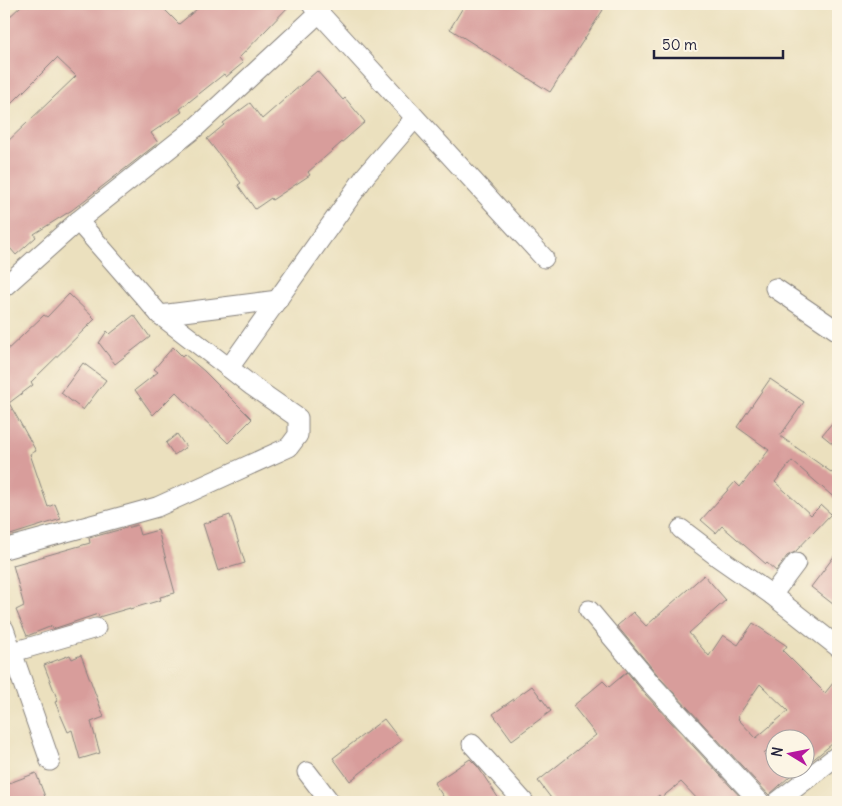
<svg xmlns="http://www.w3.org/2000/svg" width="842" height="806" viewBox="0 0 842 806" font-family="Delius,sans-serif">
	<style>
		.building { fill: #d89d9b; fill-rule: evenodd }
		.lines { fill: none; stroke-linecap: round; stroke-linejoin: round }
		.minor-casing { stroke: #86817c; stroke-width: 21 }
		.minor { stroke: #fff; stroke-width: 19 }
	</style>
	<rect width="100%" height="100%" fill="#fcf5e5"/>
	<filter id="ink" filterUnits="userSpaceOnUse"><feTurbulence type="fractalNoise" baseFrequency=".02" numOctaves="2"/><feDisplacementMap in="SourceGraphic" scale="10" xChannelSelector="R" yChannelSelector="G"/><feConvolveMatrix kernelMatrix="1 2 1 2 8 2 1 2 1" color-interpolation-filters="sRGB"/></filter>
	<filter id="wash" filterUnits="userSpaceOnUse"><feTurbulence type="fractalNoise" baseFrequency=".0096" numOctaves="4" result="noise"/><feDisplacementMap in="SourceGraphic" scale="20" xChannelSelector="R" yChannelSelector="G"/><feGaussianBlur stdDeviation="1.12" result="paint"/><feColorMatrix in="noise" values="0 0 0 0 0 0 0 0 0 0 0 0 0 0 0 0 0 1.4 0 .05"/><feComposite in="paint" operator="in"/></filter>
	<g filter="url(#wash)">
		<rect width="100%" height="100%" fill="#ebe0be"/>
		<g id="blocks">
			<g class="building">
				<polygon points="23,4 159,4 179,24 203,4 291,4 239,58 243,63 226,77 224,74 180,109 182,112 151,133 158,143 72,210 34,234 36,237 16,255 4,241 4,145 76,76 57,58 4,111 4,22"/>
				<polygon points="465,4 594,4 603,10 550,92 450,29"/>
				<polygon points="317,71 343,100 345,98 365,122 308,172 310,175 272,200 271,198 255,209 238,185 241,183 207,139 224,125 223,123 250,103 262,119"/>
				<polygon points="69,294 95,319 31,382 33,385 9,403 36,451 30,454 48,507 55,504 61,519 4,537 4,353 44,315 47,317"/>
				<polygon points="134,315 150,337 115,364 99,343 107,331 110,334"/>
				<polygon points="173,347 182,356 184,354 204,371 252,419 228,443 176,392 153,415 135,390 158,372 154,369"/>
				<polygon points="83,363 106,380 83,410 61,393"/>
				<polygon points="770,379 804,402 780,436 838,477 838,501 792,461 775,482 811,515 821,505 831,514 795,552 787,556 776,571 767,563 766,564 722,526 716,533 701,520 735,482 740,487 769,450 737,427"/>
				<polygon points="838,416 838,448 822,435"/>
				<polygon points="177,434 186,447 174,455 166,443"/>
				<polygon points="230,515 245,563 218,571 203,524"/>
				<polygon points="137,525 140,535 158,530 175,593 160,597 161,600 130,609 130,608 99,617 98,614 53,629 52,626 27,636 16,610 24,606 13,565 90,543 89,538"/>
				<polygon points="838,551 838,608 811,587"/>
				<path d="M704,575L726,600L689,633L709,656L723,635L738,645L753,623L787,646L783,651L825,693L838,677V739L804,767V738H774V744L764,754L774,764V768H799L769,795L661,679L617,626L633,612L646,626ZM760,684L788,711L756,738L738,719L739,718L738,716Z"/>
				<polygon points="70,655 72,659 81,655 104,717 91,722 100,753 80,759 72,730 68,732 55,702 58,701 44,665"/>
				<polygon points="627,672 645,694 745,802 700,802 681,782 661,798 659,795 651,802 554,802 538,781 596,735 573,706 603,681 609,687"/>
				<polygon points="532,686 551,711 512,740 493,714"/>
				<polygon points="384,719 401,741 350,781 333,758"/>
				<polygon points="470,759 478,767 501,802 447,802 434,783"/>
				<polygon points="36,773 47,802 4,802 4,785"/>
			</g>
		</g>
	</g>
	<g filter="url(#ink)">
		<use href="#blocks" fill-opacity="0" stroke="#86817c" stroke-width="1"/>
		<g class="lines">
			<defs>
				<g id="minor">
					<polyline points="312,5 544,258"/>
					<polyline points="78,221 160,315 229,368"/>
					<polyline points="4,287 78,221 195,128 319,13"/>
					<polyline points="775,288 838,331"/>
					<polyline points="160,315 278,300"/>
					<polyline points="681,529 719,558 772,595 838,647"/>
					<polyline points="4,549 157,507 289,447 298,435 298,418 252,386 229,368 366,175 415,118"/>
					<polyline points="772,595 796,563"/>
					<polyline points="589,610 653,686 760,802"/>
					<polyline points="4,629 50,761"/>
					<polyline points="13,652 96,628"/>
					<polyline points="472,744 524,802"/>
					<polyline points="307,772 330,802"/>
					<polyline points="777,802 838,755"/>
				</g>
			</defs>
			<use href="#minor" class="minor-casing"/>
			<use href="#minor" class="minor"/>
		</g>
	</g>
	<rect width="842" height="806" fill="none" stroke="#fcf5e5" stroke-width="20"/>
	<g transform="translate(790 754) rotate(280)"><circle r="24" fill="#fcf5e5" stroke="#a5a1a1"/>
	<path d="M0-4L9 19L0 12L-9 19Z" fill="#b5179e"/>
	<text y="-8" font-size="14" font-weight="bold" text-anchor="middle" fill="#22223b">N</text>
	</g>
	<path d="M654 50v8h129v-8" fill="none" stroke="#22223b" stroke-width="2.5"/>
	<text x="662" y="50" font-size="15" fill="#22223b" stroke="#fcf5e5" stroke-width="4" paint-order="stroke">50 m</text>
</svg>
